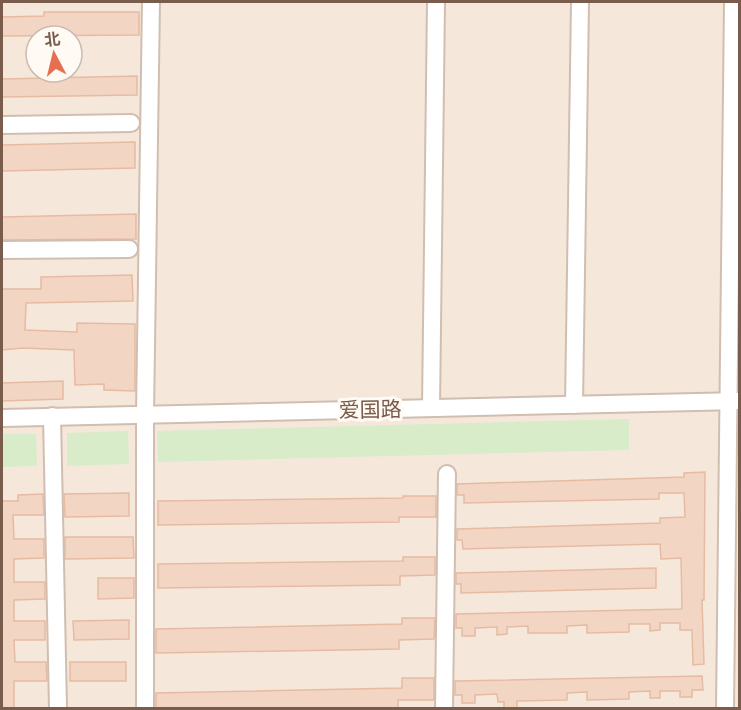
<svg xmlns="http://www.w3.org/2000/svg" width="741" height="710" viewBox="0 0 741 710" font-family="'Asap Condensed','Noto Sans SC',sans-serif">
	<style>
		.residential { fill: #f5e8da; fill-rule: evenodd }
		.green { fill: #d8ecc9 }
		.building { fill: #f3d5c3; stroke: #e6bba3; stroke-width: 1.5 }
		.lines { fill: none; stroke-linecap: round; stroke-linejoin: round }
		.minor-casing { stroke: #d1beb0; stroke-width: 20 }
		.minor { stroke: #fff; stroke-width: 16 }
		.labels { text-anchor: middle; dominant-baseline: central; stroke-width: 6; stroke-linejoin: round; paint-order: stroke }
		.street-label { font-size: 21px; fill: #7a5c4d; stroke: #fffaf3 }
	</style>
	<rect width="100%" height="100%" fill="#fdf6ec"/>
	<path class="residential" d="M2,2H739V708H2ZM36,36H72V72H36Z"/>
	<g class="green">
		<polygon points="629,419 629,450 158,462 157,431"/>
		<polygon points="128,431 129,464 67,466 67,433"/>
		<polygon points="36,434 37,466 2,467 2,434"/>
	</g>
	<g class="building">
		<polygon points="44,12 139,12 139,35 2,36 2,17 44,16"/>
		<polygon points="137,76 137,95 2,97 2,79"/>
		<polygon points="135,142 135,168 2,171 2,145"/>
		<polygon points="136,214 136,239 2,240 2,217"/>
		<polygon points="132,275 133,301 26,303 25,330 77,332 77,323 135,324 135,391 104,390 104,384 75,385 74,350 23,348 2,350 2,289 41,289 41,277"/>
		<polygon points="63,381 63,399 2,401 2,383"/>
		<polygon points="705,472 704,600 702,600 704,664 693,665 692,630 680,630 680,623 660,623 660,630 650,631 650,624 629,624 629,632 587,633 587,625 567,626 567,633 528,633 528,626 507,627 507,634 497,635 497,627 475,628 475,636 462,636 462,628 456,628 456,614 682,609 681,558 661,559 660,544 463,549 462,540 457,540 457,529 660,523 660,518 685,517 684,493 659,493 659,499 464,503 464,495 457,495 457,484 684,477 684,473"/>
		<polygon points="129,493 129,516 65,517 64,494"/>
		<polygon points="43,494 44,515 13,515 14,539 44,539 44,558 14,559 14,582 45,582 45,599 14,600 14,621 45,621 45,640 14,640 15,662 46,662 47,681 14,681 14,708 2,708 2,501 18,501 18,495"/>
		<polygon points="403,496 436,496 436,517 399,517 399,522 158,525 158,501 403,498"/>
		<polygon points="65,537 133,537 134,558 65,559"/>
		<polygon points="403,557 435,557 435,575 400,576 400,585 158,588 158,564 403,561"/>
		<polygon points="656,568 656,588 461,593 461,584 456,584 456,573"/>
		<polygon points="98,578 134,578 134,598 98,599"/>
		<polygon points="402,618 435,618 434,639 399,640 399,649 156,653 156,629 402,624"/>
		<polygon points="129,620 129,639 74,640 73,621"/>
		<rect x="70" y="662" width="56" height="19"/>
		<polygon points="702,676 703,690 692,690 692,697 680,697 680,691 660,691 660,698 650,698 650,691 629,692 629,699 587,700 587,692 567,693 567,700 517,701 517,708 504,708 504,702 498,702 497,694 475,695 475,703 462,703 462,695 455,695 455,681"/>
		<polygon points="402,678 434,678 434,700 398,700 398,708 156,708 156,693 402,688"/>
	</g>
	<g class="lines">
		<defs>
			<g id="minor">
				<polyline points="2,125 131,123"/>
				<polyline points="2,250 129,249"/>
				<polyline points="574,405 580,2"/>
				<polyline points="431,408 436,2"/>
				<polyline points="52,416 58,708"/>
				<polyline points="2,418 740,401"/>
				<polyline points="145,708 145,414 151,2"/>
				<polyline points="444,708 447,474"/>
				<polyline points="725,708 733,2"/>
			</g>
		</defs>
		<use href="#minor" class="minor-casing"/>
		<use href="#minor" class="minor"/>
	</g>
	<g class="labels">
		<g class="street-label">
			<text transform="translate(370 409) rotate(-1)">爱国路</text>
		</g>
	</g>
	<rect width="741" height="710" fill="none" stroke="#7a5c4d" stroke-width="6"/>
	<g transform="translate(54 54) rotate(353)"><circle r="28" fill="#fffaf3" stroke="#cabbb1" stroke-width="1.5"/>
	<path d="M0-4.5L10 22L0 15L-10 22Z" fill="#e76f51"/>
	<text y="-9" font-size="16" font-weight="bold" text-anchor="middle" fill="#7a5c4d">北</text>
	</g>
</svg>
